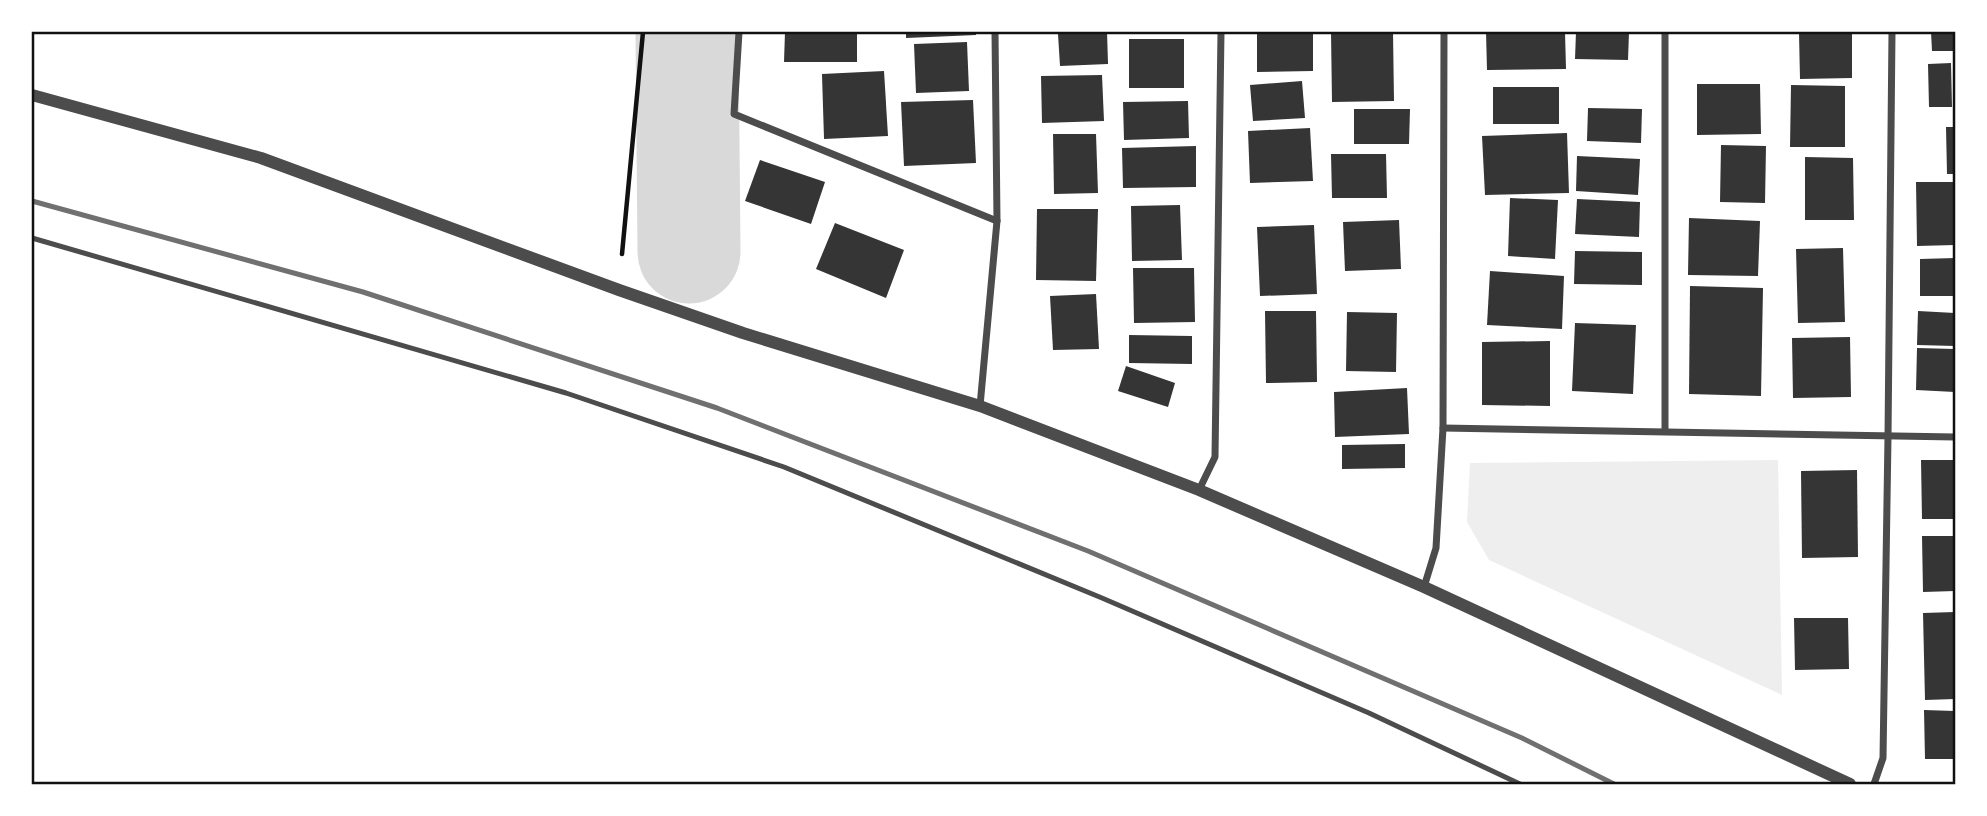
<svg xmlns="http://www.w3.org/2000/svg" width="1987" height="816" viewBox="0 0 1987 816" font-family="'Source Serif 4',serif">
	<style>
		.green { fill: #eee }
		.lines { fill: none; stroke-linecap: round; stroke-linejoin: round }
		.river { stroke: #d9d9d9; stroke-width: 103 }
		.building { fill: #353535 }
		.path { stroke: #111; stroke-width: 4.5 }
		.service { stroke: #4c4c4c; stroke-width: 5 }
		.minor { stroke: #4c4c4c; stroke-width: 7 }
		.tertiary { stroke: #4c4c4c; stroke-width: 12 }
		.rail { stroke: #707070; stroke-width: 5 }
		.neatline { fill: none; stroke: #111; stroke-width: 2.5 }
	</style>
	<rect width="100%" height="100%" fill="#fff"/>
	<polygon class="green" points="1778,460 1782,695 1489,560 1467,522 1470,463"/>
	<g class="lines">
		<polyline class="river" points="687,32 689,252"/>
	</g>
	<g class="building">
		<polygon points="785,32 857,32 857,62 784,62"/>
		<polygon points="906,32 976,32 976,35 906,38"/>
		<polygon points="1107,32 1108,64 1060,66 1058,34"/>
		<polygon points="1257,32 1313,32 1313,71 1257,72"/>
		<polygon points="1331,32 1393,32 1394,101 1332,102"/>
		<polygon points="1486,32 1565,32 1566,69 1487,70"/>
		<polygon points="1576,32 1629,32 1628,60 1575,59"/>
		<polygon points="1931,32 1955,32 1955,51 1932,51"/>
		<polygon points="1799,33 1852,33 1852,78 1800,79"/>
		<rect x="1129" y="39" width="55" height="49"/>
		<polygon points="967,42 969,91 916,93 914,44"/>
		<polygon points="1951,63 1952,107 1929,107 1928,64"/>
		<polygon points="884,71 888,136 824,139 822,74"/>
		<polygon points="1102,75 1104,121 1042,123 1041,76"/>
		<polygon points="1302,81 1305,118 1253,121 1250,85"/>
		<polygon points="1697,84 1760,84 1761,134 1697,135"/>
		<polygon points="1791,85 1845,86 1845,147 1790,147"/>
		<rect x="1493" y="87" width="66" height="37"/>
		<polygon points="973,100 976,163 904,166 901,102"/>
		<polygon points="1188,101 1189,138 1124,140 1123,102"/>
		<polygon points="1588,108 1642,109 1641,143 1587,141"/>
		<polygon points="1354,109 1410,109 1409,144 1354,144"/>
		<polygon points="1946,127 1955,127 1955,174 1947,174"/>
		<polygon points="1310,128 1313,181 1250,183 1248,131"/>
		<polygon points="1567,133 1569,193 1485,195 1482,136"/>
		<polygon points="1053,134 1096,134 1098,193 1054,194"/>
		<polygon points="1721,145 1766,146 1765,203 1720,202"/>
		<polygon points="1196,146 1196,187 1123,188 1122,148"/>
		<polygon points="1331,154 1386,154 1387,198 1332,198"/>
		<polygon points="1577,156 1640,159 1638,195 1576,191"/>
		<polygon points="1805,157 1853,158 1854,220 1805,220"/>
		<polygon points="760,160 825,182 811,224 745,201"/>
		<polygon points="1916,182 1955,182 1955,245 1917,246"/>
		<polygon points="1510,198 1558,200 1555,259 1508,256"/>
		<polygon points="1577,199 1640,202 1639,237 1575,234"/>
		<polygon points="1180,205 1182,260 1132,261 1131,206"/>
		<polygon points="1037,209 1098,209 1096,281 1036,280"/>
		<polygon points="1689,218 1760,221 1758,276 1688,275"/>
		<polygon points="1399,220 1401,269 1345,271 1343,222"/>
		<polygon points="835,223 904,250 886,298 816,269"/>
		<polygon points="1314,225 1317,294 1260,296 1257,227"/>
		<polygon points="1843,248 1845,322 1798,323 1796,249"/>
		<polygon points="1575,251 1642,252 1642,285 1574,284"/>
		<polygon points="1955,258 1955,296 1920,296 1920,259"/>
		<polygon points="1133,268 1194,268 1195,322 1134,323"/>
		<polygon points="1490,271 1564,276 1562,329 1487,325"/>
		<polygon points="1690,286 1763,288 1761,396 1689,394"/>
		<polygon points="1096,294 1099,349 1053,350 1050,296"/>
		<polygon points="1265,311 1316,311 1317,382 1266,383"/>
		<polygon points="1918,311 1955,313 1955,346 1917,345"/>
		<polygon points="1347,312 1397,313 1396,372 1346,371"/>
		<polygon points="1575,323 1636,325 1633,394 1572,391"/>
		<polygon points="1129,335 1192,336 1192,364 1129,363"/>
		<polygon points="1850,337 1851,397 1793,398 1792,338"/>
		<polygon points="1550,341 1550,406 1482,405 1482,342"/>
		<polygon points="1917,348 1955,349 1955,392 1916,390"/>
		<polygon points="1126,366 1175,383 1168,407 1118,391"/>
		<polygon points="1407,388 1409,434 1335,437 1334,392"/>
		<polygon points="1405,444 1405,468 1342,469 1342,445"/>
		<polygon points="1921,460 1955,460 1955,519 1922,519"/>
		<polygon points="1857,470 1858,557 1802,558 1801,471"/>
		<polygon points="1922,536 1955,536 1955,591 1923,592"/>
		<polygon points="1955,612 1955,699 1925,700 1923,613"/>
		<polygon points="1794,618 1848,618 1849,669 1795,670"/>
		<polygon points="1924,710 1955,711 1955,759 1925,759"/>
	</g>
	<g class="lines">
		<polyline class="path" points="622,254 643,32"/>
		<polyline class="service" points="32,238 566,393 784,467 1102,598 1369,713 1520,784"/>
		<g class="minor">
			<polyline points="739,32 734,114 997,221"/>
			<polyline points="980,406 997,221 995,32"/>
			<polyline points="1443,428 1955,437"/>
			<polyline points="1665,431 1665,32"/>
			<polyline points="1199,490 1215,457 1221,32"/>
			<polyline points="1424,587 1436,548 1443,428 1444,32"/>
			<polyline points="1874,784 1883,758 1888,437 1892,32"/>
		</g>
		<polyline class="tertiary" points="32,95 261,158 619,290 743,333 980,406 1199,490 1424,587 1850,784"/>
		<polyline class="rail" points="32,201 363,292 717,408 1088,551 1522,738 1614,784"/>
	</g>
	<rect width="1987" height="816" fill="none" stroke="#ffffff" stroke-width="66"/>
	<rect x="33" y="33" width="1921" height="750" class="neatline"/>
</svg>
